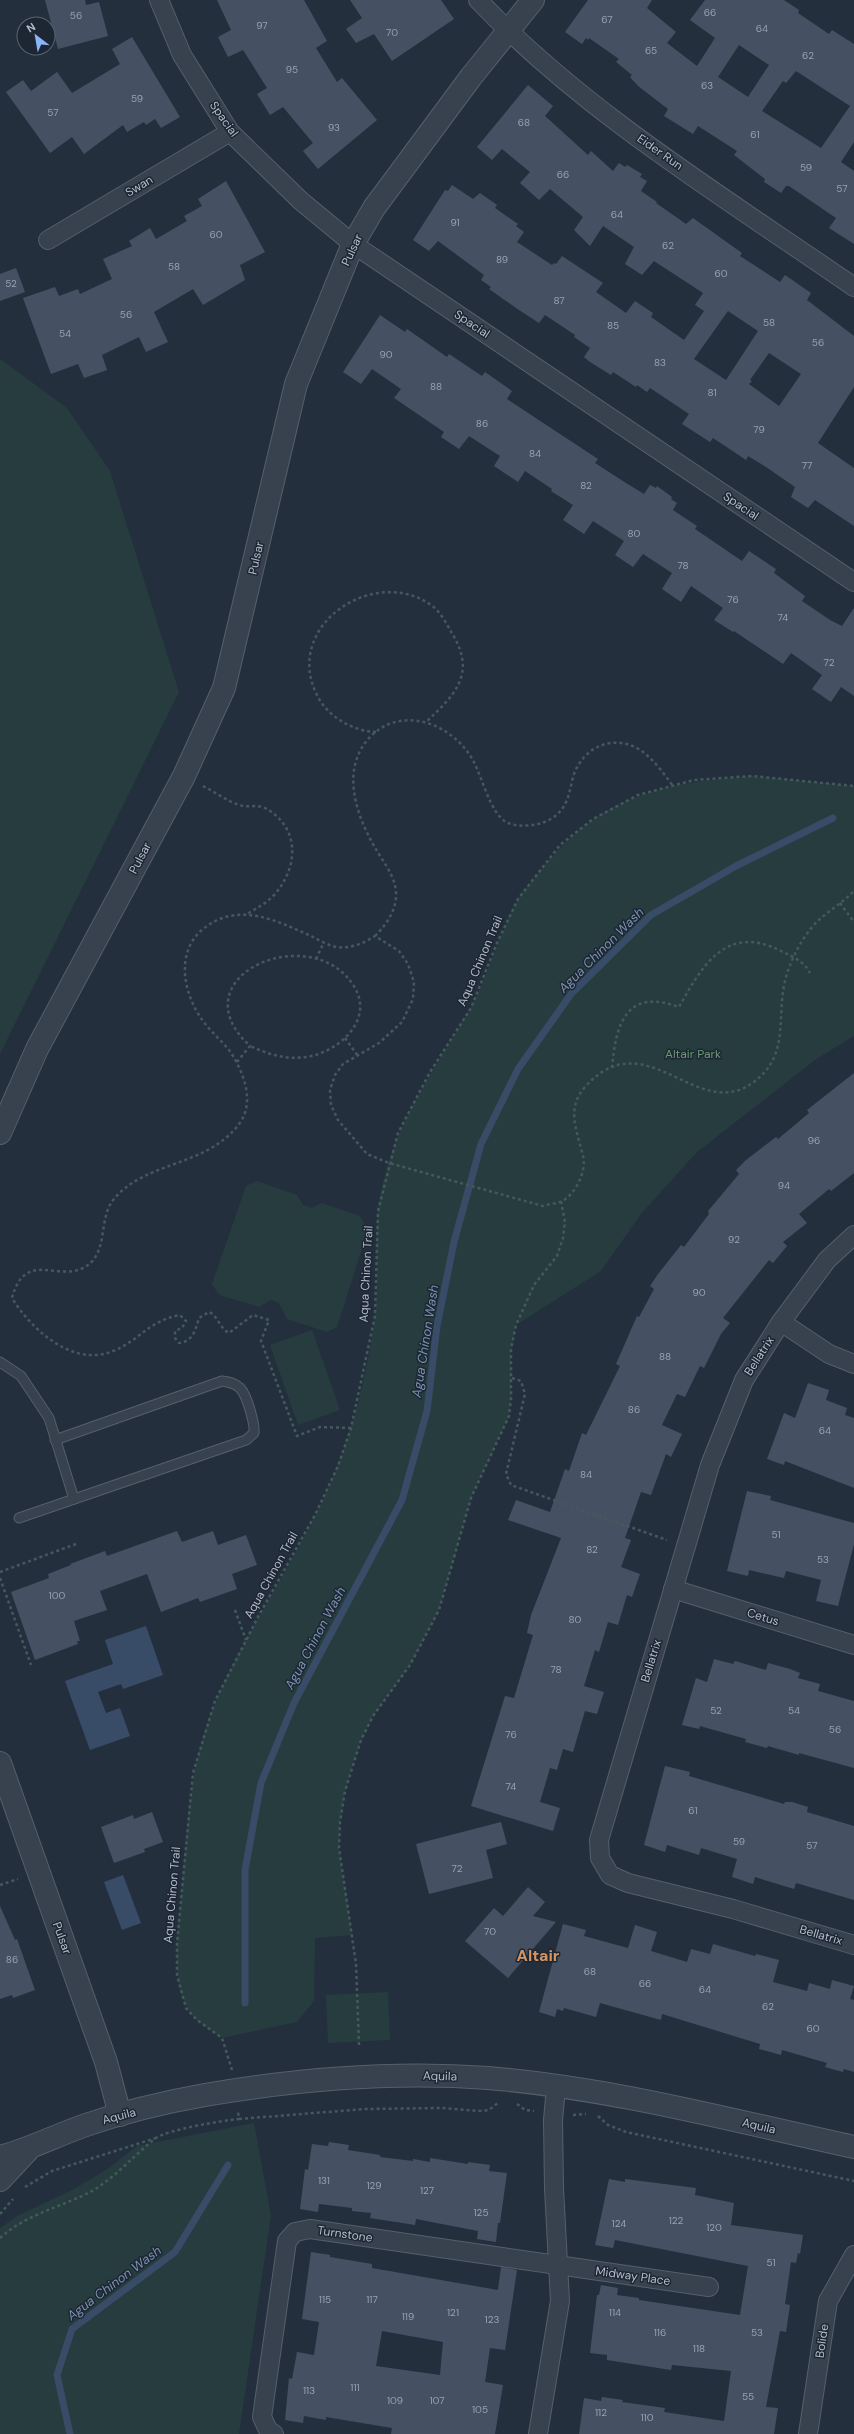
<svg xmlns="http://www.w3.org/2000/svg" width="854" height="2434" viewBox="0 0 854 2434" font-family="'DM Sans',sans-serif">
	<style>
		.green { fill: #263c3f }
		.water { fill: #394c67 }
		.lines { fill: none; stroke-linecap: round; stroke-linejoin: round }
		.stream { stroke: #394c67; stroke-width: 7 }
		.building { fill: #455162; fill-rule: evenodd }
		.service-casing { stroke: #565f6c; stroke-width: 11 }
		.minor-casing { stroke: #565f6c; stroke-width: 20 }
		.tertiary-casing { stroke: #565f6c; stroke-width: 24 }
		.path { stroke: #44595c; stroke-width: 2.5; stroke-dasharray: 3 3; stroke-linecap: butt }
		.service { stroke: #38414e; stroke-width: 9 }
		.minor { stroke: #38414e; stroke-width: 18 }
		.tertiary { stroke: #38414e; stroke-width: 22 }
		.labels { text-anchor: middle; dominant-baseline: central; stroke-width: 3; stroke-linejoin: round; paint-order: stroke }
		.number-label { font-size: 10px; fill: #98a1af }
		.street-label { font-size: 12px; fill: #b4bcc9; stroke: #1d2633 }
		.park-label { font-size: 12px; fill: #6b9a76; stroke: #1d2633 }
		.water-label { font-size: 13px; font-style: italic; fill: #7c92b1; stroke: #1d2633 }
		.district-label { font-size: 16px; font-weight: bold; fill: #d59563; stroke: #1d2633 }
	</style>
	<rect width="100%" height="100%" fill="#242f3e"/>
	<g class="green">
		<polygon points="0,359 67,408 110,471 179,692 0,1054"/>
		<path d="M752,776L854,786V1036L815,1060L696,1153L641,1214L601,1271L516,1325L511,1349V1399L509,1416L471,1498L439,1610L410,1665L373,1716L361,1740L345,1791L340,1822L339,1848L352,1935L315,1938L314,2001L297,2022L222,2038C210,2030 195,2022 188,2009C170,1979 178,1931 181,1898C187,1831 189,1760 217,1698C258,1606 323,1524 351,1427C362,1392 370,1353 375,1316C379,1282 374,1243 378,1210C388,1132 430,1077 468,1012C488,979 497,936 517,901C523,891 532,881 539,872C599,796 660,783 752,776Z"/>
		<polygon points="257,1181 297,1195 303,1205 312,1208 322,1203 360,1216 368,1230 337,1327 327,1332 287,1319 279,1303 271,1300 259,1307 219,1295 212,1284 246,1186"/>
		<polygon points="312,1330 340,1410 298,1425 270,1345"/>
		<polygon points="388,1992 390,2040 328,2043 326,1995"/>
		<polygon points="254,2123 271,2215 239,2434 0,2434 0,2228 17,2216 72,2190 106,2170 137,2146"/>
	</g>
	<g class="water">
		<polygon points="146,1626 163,1675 123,1689 121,1684 98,1692 106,1713 120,1708 130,1736 90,1750 65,1681 113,1664 105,1640"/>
		<polygon points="123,1875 141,1923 122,1930 104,1882"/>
	</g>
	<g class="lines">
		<g class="stream">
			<polyline points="245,2003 245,1870 261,1783 294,1703 402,1500 427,1411 437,1326 454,1242 481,1144 518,1069 571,994 651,915 736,866 833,818"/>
			<polyline points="70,2434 57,2375 72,2329 175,2252 228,2165"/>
		</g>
	</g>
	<g class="building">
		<polygon points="45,0 85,0 86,5 99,2 108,36 58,49"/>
		<polygon points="217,0 304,0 327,41 316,48 337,82 342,78 377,120 318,169 303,151 313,143 283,107 270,115 257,94 267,88 243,50 228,57 218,37 231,30"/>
		<polygon points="350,0 441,0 454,19 392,61 374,34 356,43 346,29 362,18"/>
		<path d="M588,0H652L647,8L676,32L667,43L697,66L715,38L690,20L705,0H784L799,10L798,13L829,34L832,30L854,44V142L841,162L854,171V244L829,228L836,218L789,186H786L781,193L764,182L765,179L734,155L737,151L698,126L693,134L664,116L668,109L638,86L630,77L632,75L616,62L619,59L589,38L588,40L586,38L582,44L565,32ZM739,45L769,65L748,97L718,77ZM796,71L850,106L821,148L762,111L783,81L786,83Z"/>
		<polygon points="132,37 180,117 161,128 155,119 146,125 144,122 127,132 123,125 84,154 72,137 50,153 6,92 23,80 31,91 57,72 72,93 120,64 112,49"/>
		<path d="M528,85L553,106L545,116L588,155L591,151L613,171L619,163L625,167L627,165L642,174L640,177L647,181L641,191L657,202L656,203L686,224L693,218L742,253L740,256L780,282L785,275L811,293L807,300L854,336V387L818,443L854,468V526L815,500L808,508L791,497L795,487L766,467L748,456L746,460L713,438L710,442L682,424L689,414L650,388L647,392L637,385L636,387L613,372L611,375L590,362L584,357L590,348L574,337L575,335L545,315L539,323L519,310L489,289L491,287L481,280L484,275L438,241L429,251L413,240L445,190L448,191L452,185L473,199L480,193L497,205L495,208L518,224L516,226L524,232L517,242L552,265L554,263L556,264L562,256L603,283L596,292L626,313L635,301L653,313L651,317L684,340L704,311L695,305L703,293L654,261L642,275L625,264L634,247L603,226L590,246L574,230L583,217L550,189L539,200L520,183L530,172L502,149L492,160L477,147ZM728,311L758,331L726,380L694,359ZM769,353L801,374L779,406L749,384L752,381L750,380Z"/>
		<polygon points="226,181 265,252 240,265 245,280 203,305 193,289 154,312 168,342 146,352 139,337 102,355 107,370 84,378 78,364 51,374 23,298 55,287 59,296 78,289 80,294 112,279 103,259 132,246 129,241 150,228 156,239 187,221 184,216 202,206 198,199"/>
		<polygon points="16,268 25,292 0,301 0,274"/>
		<polygon points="380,315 405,332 407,329 447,357 449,354 482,376 485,372 512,391 507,399 598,459 595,463 626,483 644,494 650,485 656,488 657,486 672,497 671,499 677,503 673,510 697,526 695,529 742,561 749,551 776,569 774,573 805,596 802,601 830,620 842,626 854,608 854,696 841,687 831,702 812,689 822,675 791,653 783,664 734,631 733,632 714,620 723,608 691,586 681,602 662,589 672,573 643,554 633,567 615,555 624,541 593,521 584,534 563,520 573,505 551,491 552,489 525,471 518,482 494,466 500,456 469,436 459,449 441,437 444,432 394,398 401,389 372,369 361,384 343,372"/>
		<polygon points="854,1073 854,1173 831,1191 829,1189 799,1214 807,1223 783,1242 787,1246 773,1263 769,1260 723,1318 730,1323 721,1334 704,1368 700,1366 685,1397 677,1394 662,1425 682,1434 671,1457 666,1454 651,1495 641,1492 625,1538 631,1540 621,1567 640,1574 632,1597 627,1595 618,1625 608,1622 599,1652 595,1650 584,1686 604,1692 597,1714 585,1711 573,1752 563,1749 557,1770 550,1768 540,1802 560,1808 553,1831 471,1806 505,1696 514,1698 533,1635 527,1633 531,1615 561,1538 508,1520 516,1500 550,1512 565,1469 569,1471 582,1433 586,1435 620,1366 616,1364 637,1316 639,1317 654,1289 650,1286 658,1274 681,1245 684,1247 709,1214 708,1211 739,1174 736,1170 746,1160 776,1137 778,1139 809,1113 807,1110"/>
		<polygon points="808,1383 829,1390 826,1400 847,1408 845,1415 854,1418 854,1488 785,1461 784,1465 767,1459 784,1413 795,1418"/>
		<polygon points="747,1491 771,1496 770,1500 854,1523 854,1544 838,1606 816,1601 821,1580 786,1571 784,1578 749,1570 748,1576 727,1571"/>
		<polygon points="177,1531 182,1542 213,1531 218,1545 246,1535 257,1565 232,1574 237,1589 200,1602 198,1598 161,1612 147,1574 100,1591 107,1610 74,1621 80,1641 77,1641 78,1644 35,1660 11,1592 49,1578 48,1574 71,1565 70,1564 105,1551 107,1556"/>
		<polygon points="714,1659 733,1664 735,1661 766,1670 768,1663 790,1669 800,1673 798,1678 820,1684 818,1691 854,1701 854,1768 799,1753 799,1755 768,1746 767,1748 745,1742 746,1739 700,1726 699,1729 682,1725 696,1678 707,1682"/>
		<polygon points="665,1766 690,1772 689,1776 784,1804 785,1802 792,1802 808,1807 807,1812 854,1826 854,1900 796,1883 794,1889 755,1877 753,1884 732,1877 737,1859 701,1848 699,1855 667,1845 665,1852 644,1845"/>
		<polygon points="152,1812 163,1842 144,1849 145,1852 114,1863 101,1827 133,1815 134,1819"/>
		<polygon points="501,1822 507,1844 486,1850 493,1878 429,1894 416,1844"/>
		<polygon points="528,1887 545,1902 533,1916 556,1922 508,1978 465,1941 494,1908 503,1916"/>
		<polygon points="0,1906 15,1940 17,1939 35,1990 13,1998 12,1995 0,1999"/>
		<polygon points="563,1924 586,1930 584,1936 628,1948 635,1925 657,1932 651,1951 687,1962 691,1949 710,1954 713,1944 755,1956 756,1954 779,1960 773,1982 807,1991 809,1983 830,1989 832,1980 854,1986 850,1999 854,2000 854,2072 844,2069 843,2072 825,2067 827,2063 782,2050 781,2055 759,2049 760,2044 662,2014 661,2020 600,2003 596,2017 564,2008 563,2011 557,2009 555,2017 539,2012"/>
		<polygon points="329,2142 349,2145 348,2150 380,2155 380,2157 413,2161 413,2159 430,2162 430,2158 468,2164 468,2162 490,2165 489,2171 507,2173 500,2223 498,2223 496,2242 477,2239 478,2231 416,2219 415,2225 370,2218 371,2213 352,2211 352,2208 319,2204 318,2212 300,2209 305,2169 308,2170 312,2144 328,2146"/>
		<polygon points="609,2179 625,2182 625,2179 696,2188 695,2195 734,2203 731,2225 803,2235 800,2254 798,2253 796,2263 791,2262 785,2304 790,2305 786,2332 780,2331 766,2407 778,2408 774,2434 579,2434 584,2398 601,2401 602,2397 623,2400 622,2402 665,2408 664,2412 724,2421 731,2371 672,2365 671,2370 607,2360 607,2355 590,2353 597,2295 599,2295 601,2285 618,2288 617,2295 639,2298 639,2300 740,2315 748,2266 615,2240 613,2248 595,2245"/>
		<path d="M311,2252L330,2255V2257L372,2264V2268L498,2290L501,2267L517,2270L505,2350L490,2348L485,2382L503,2385L495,2434H391L392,2428L326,2417V2420L304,2416L303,2423L285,2420L289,2378L292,2379L297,2352L314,2355L319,2322L302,2319ZM382,2331L443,2342L440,2375L376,2366Z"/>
	</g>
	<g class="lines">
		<defs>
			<g id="service">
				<polyline points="0,1362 21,1376 49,1418 74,1499"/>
				<path d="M19,1518L246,1440L254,1433C255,1424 247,1395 240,1388C235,1383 229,1382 222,1381L55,1440"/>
			</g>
			<g id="minor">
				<polyline points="159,0 182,55 230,132 301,201 353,244 854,582"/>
				<path d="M478,0C584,112 727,199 854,287"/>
				<polyline points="48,240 230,132"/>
				<polyline points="854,1235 827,1260 781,1322 744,1380 710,1465 599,1840 600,1858 610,1875 628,1883 733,1909 854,1945"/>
				<polyline points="781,1322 829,1354 854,1364"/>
				<polyline points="673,1589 854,1645"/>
				<polyline points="274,2434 268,2430 262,2417 287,2241 295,2232 310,2229 709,2287"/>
				<polyline points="538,2434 560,2301 554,2188 553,2120 556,2087"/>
				<polyline points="808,2434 828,2301 854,2255"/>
			</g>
			<g id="tertiary">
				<polyline points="0,1133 37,1049 184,776 224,688 296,384 353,244 374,208 471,77 533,0"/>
				<polyline points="0,1763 106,2062 120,2115"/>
				<path d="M0,2157C30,2149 57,2135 86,2125C124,2112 165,2102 205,2095C298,2079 393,2071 488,2078C612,2088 734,2121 854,2147"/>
				<polyline points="0,2180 28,2150"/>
			</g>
		</defs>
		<use href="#service" class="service-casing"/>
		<use href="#minor" class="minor-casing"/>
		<use href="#tertiary" class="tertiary-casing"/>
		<g class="path">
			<path d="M376,732C352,731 326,716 316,693C284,625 374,565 431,605C441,612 447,625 453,635C476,674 455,695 426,722"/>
			<path d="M203,786C215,792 227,801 239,805C248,808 257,804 265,808C300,827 299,866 275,894C267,903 257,908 247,914"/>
			<polyline points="840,903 854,922"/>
			<path d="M375,936C385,926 395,913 396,897C397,879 386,866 377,851C357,818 339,770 370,737C401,705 450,723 471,757C482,774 489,812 506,822C516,827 528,826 538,824C548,822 559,815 564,806C572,793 570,777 579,764C592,743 618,736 640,750C653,758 664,774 673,786"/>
			<polyline points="316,959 324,942"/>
			<polyline points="345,1038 358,1056"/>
			<path d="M237,1062L250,1046C174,976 314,917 355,988C374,1021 337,1053 306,1057C285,1060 268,1054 250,1046"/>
			<path d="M612,1068C616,1023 626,988 679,1007C702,966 726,923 781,951C793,957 804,961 810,973"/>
			<polyline points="512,1378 521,1381 525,1394 506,1474 511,1485 667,1540"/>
			<path d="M351,1428L320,1427L297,1436L261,1341L269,1320L253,1315L229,1333C219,1328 219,1317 209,1312L199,1318C195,1331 193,1341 179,1343L175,1338V1331L182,1328L186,1321L180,1315C148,1321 139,1341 113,1351C73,1368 31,1329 12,1298C25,1250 56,1281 83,1268C110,1255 97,1219 114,1199C145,1161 207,1167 239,1124C256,1102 243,1070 229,1050C221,1040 210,1031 203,1021C183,994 175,952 203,929C238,901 275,920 311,936C319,940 329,946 337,947C351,949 364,943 375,936L399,951L408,964L414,982L413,999L402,1022L379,1043L343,1064L335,1075L330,1090L331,1105L338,1120L367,1154L389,1163L543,1206C548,1204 555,1204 560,1202C575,1196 587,1171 583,1156C578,1133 565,1109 585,1087C645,1020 695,1121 751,1084C795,1054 772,1011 789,968C795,951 807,930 821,918C832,909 844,901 854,891"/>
			<polyline points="0,1572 76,1544"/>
			<polyline points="0,1578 31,1665"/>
			<polyline points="235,1610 246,1640"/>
			<polyline points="0,1885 18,1879"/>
			<polyline points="359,2045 356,1964 339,1848 340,1822 345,1791 361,1740 373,1716 410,1665 439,1610 471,1498 509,1416 511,1399 511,1349 516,1325 534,1285 557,1256 563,1238 565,1222 561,1201"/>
			<polyline points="232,2070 222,2038 197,2020 186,2008 177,1975 177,1943 193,1773 215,1701 258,1617 315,1515 338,1466 351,1428 375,1316 378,1211 398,1133 430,1072 471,1008 497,943 518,899 560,845 593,819 638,795 694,780 752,776 854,786"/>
			<polyline points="517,2104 525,2110 534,2111"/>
			<polyline points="573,2115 586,2114"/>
			<polyline points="598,2116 608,2125 626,2132 854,2181"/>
			<polyline points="239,2119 365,2109 443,2108 478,2111 489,2110 499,2102"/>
			<polyline points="25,2187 52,2171 156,2138"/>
			<polyline points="0,2214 13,2199"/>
			<path d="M0,2238C26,2214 62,2207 92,2191C116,2177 134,2155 156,2138C167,2130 224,2120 239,2119L238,2112"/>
		</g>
		<use href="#service" class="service"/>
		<use href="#minor" class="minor"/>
		<use href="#tertiary" class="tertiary"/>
	</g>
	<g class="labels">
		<g class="number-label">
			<text x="710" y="12">66</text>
			<text x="76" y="15">56</text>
			<text x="607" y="19">67</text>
			<text x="262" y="25">97</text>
			<text x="762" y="28">64</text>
			<text x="392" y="32">70</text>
			<text x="651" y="50">65</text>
			<text x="808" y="55">62</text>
			<text x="292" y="69">95</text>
			<text x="707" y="85">63</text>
			<text x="137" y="98">59</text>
			<text x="53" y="112">57</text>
			<text x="524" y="122">68</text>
			<text x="334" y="127">93</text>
			<text x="755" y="134">61</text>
			<text x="806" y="167">59</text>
			<text x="563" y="174">66</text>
			<text x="842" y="188">57</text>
			<text x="617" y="214">64</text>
			<text x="455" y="222">91</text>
			<text x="216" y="234">60</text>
			<text x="668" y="245">62</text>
			<text x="502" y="259">89</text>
			<text x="174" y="266">58</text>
			<text x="721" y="273">60</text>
			<text x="11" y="283">52</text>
			<text x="559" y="300">87</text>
			<text x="126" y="314">56</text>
			<text x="769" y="322">58</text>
			<text x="613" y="325">85</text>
			<text x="65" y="333">54</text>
			<text x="818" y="342">56</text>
			<text x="386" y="354">90</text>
			<text x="660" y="362">83</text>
			<text x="436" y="386">88</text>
			<text x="712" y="392">81</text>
			<text x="482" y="423">86</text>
			<text x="759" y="429">79</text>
			<text x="535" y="453">84</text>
			<text x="807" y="465">77</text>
			<text x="586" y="485">82</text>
			<text x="634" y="533">80</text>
			<text x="683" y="565">78</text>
			<text x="733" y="599">76</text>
			<text x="783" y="617">74</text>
			<text x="829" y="662">72</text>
			<text x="814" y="1140">96</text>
			<text x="784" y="1185">94</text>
			<text x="734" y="1239">92</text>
			<text x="699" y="1292">90</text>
			<text x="665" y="1356">88</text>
			<text x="634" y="1409">86</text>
			<text x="825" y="1430">64</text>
			<text x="586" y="1474">84</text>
			<text x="776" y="1534">51</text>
			<text x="592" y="1549">82</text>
			<text x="823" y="1559">53</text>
			<text x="57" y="1595">100</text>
			<text x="575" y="1619">80</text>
			<text x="556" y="1669">78</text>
			<text x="716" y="1710">52</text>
			<text x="794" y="1710">54</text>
			<text x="835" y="1729">56</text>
			<text x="511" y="1734">76</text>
			<text x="511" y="1786">74</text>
			<text x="693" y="1810">61</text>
			<text x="739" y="1841">59</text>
			<text x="812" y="1845">57</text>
			<text x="457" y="1868">72</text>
			<text x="490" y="1931">70</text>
			<text x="12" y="1959">86</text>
			<text x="590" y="1971">68</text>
			<text x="645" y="1983">66</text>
			<text x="705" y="1989">64</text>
			<text x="768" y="2006">62</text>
			<text x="813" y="2028">60</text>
			<text x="324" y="2180">131</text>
			<text x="374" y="2185">129</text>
			<text x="427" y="2190">127</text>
			<text x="481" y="2212">125</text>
			<text x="676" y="2220">122</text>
			<text x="619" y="2223">124</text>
			<text x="714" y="2227">120</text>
			<text x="771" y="2262">51</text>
			<text x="325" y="2299">115</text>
			<text x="372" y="2299">117</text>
			<text x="453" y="2312">121</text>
			<text x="615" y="2312">114</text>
			<text x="408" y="2316">119</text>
			<text x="492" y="2319">123</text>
			<text x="660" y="2332">116</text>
			<text x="757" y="2332">53</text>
			<text x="699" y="2348">118</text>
			<text x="355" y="2387">111</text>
			<text x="309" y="2390">113</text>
			<text x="748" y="2396">55</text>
			<text x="395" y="2400">109</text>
			<text x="437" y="2400">107</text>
			<text x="480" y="2409">105</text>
			<text x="601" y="2412">112</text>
			<text x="647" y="2417">110</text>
		</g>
		<g class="street-label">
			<text transform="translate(224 119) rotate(55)">Spacial</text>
			<text transform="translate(660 152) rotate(35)">Eider Run</text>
			<text transform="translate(139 186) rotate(-31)">Swan</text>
			<text transform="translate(352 250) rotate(-65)">Pulsar</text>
			<text transform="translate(472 324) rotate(34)">Spacial</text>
			<text transform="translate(741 506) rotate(34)">Spacial</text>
			<text transform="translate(256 558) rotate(-77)">Pulsar</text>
			<text transform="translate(140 858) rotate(-62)">Pulsar</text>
			<text transform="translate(480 961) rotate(-67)">Aqua Chinon Trail</text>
			<text transform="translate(366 1274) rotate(-87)">Aqua Chinon Trail</text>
			<text transform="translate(759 1356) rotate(-57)">Bellatrix</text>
			<text transform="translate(271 1575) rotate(-61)">Aqua Chinon Trail</text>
			<text transform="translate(763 1617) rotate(17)">Cetus</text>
			<text transform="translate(651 1661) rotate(-73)">Bellatrix</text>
			<text transform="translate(172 1895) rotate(-85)">Aqua Chinon Trail</text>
			<text transform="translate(821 1935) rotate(16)">Bellatrix</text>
			<text transform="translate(62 1938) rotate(70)">Pulsar</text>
			<text transform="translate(440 2076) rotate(2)">Aquila</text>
			<text transform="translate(119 2116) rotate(-15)">Aquila</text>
			<text transform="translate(759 2126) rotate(13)">Aquila</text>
			<text transform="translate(345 2234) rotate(8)">Turnstone</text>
			<text transform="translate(633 2276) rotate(8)">Midway Place</text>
			<text transform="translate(822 2341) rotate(-82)">Bolide</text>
		</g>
		<g class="park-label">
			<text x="693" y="1054">Altair Park</text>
		</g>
		<g class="water-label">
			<text transform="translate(601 950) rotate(-45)">Agua Chinon Wash</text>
			<text transform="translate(425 1341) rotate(-81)">Agua Chinon Wash</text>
			<text transform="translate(315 1638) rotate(-62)">Agua Chinon Wash</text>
			<text transform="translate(114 2283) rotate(-37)">Agua Chinon Wash</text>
		</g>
		<g class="district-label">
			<text x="538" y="1955">Altair</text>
		</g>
	</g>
	<g transform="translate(36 36) rotate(329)"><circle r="19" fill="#1d2633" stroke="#59626f"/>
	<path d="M0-3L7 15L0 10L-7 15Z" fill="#8ab4f8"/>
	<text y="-6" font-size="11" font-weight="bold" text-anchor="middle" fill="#b4bcc9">N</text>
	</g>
</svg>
